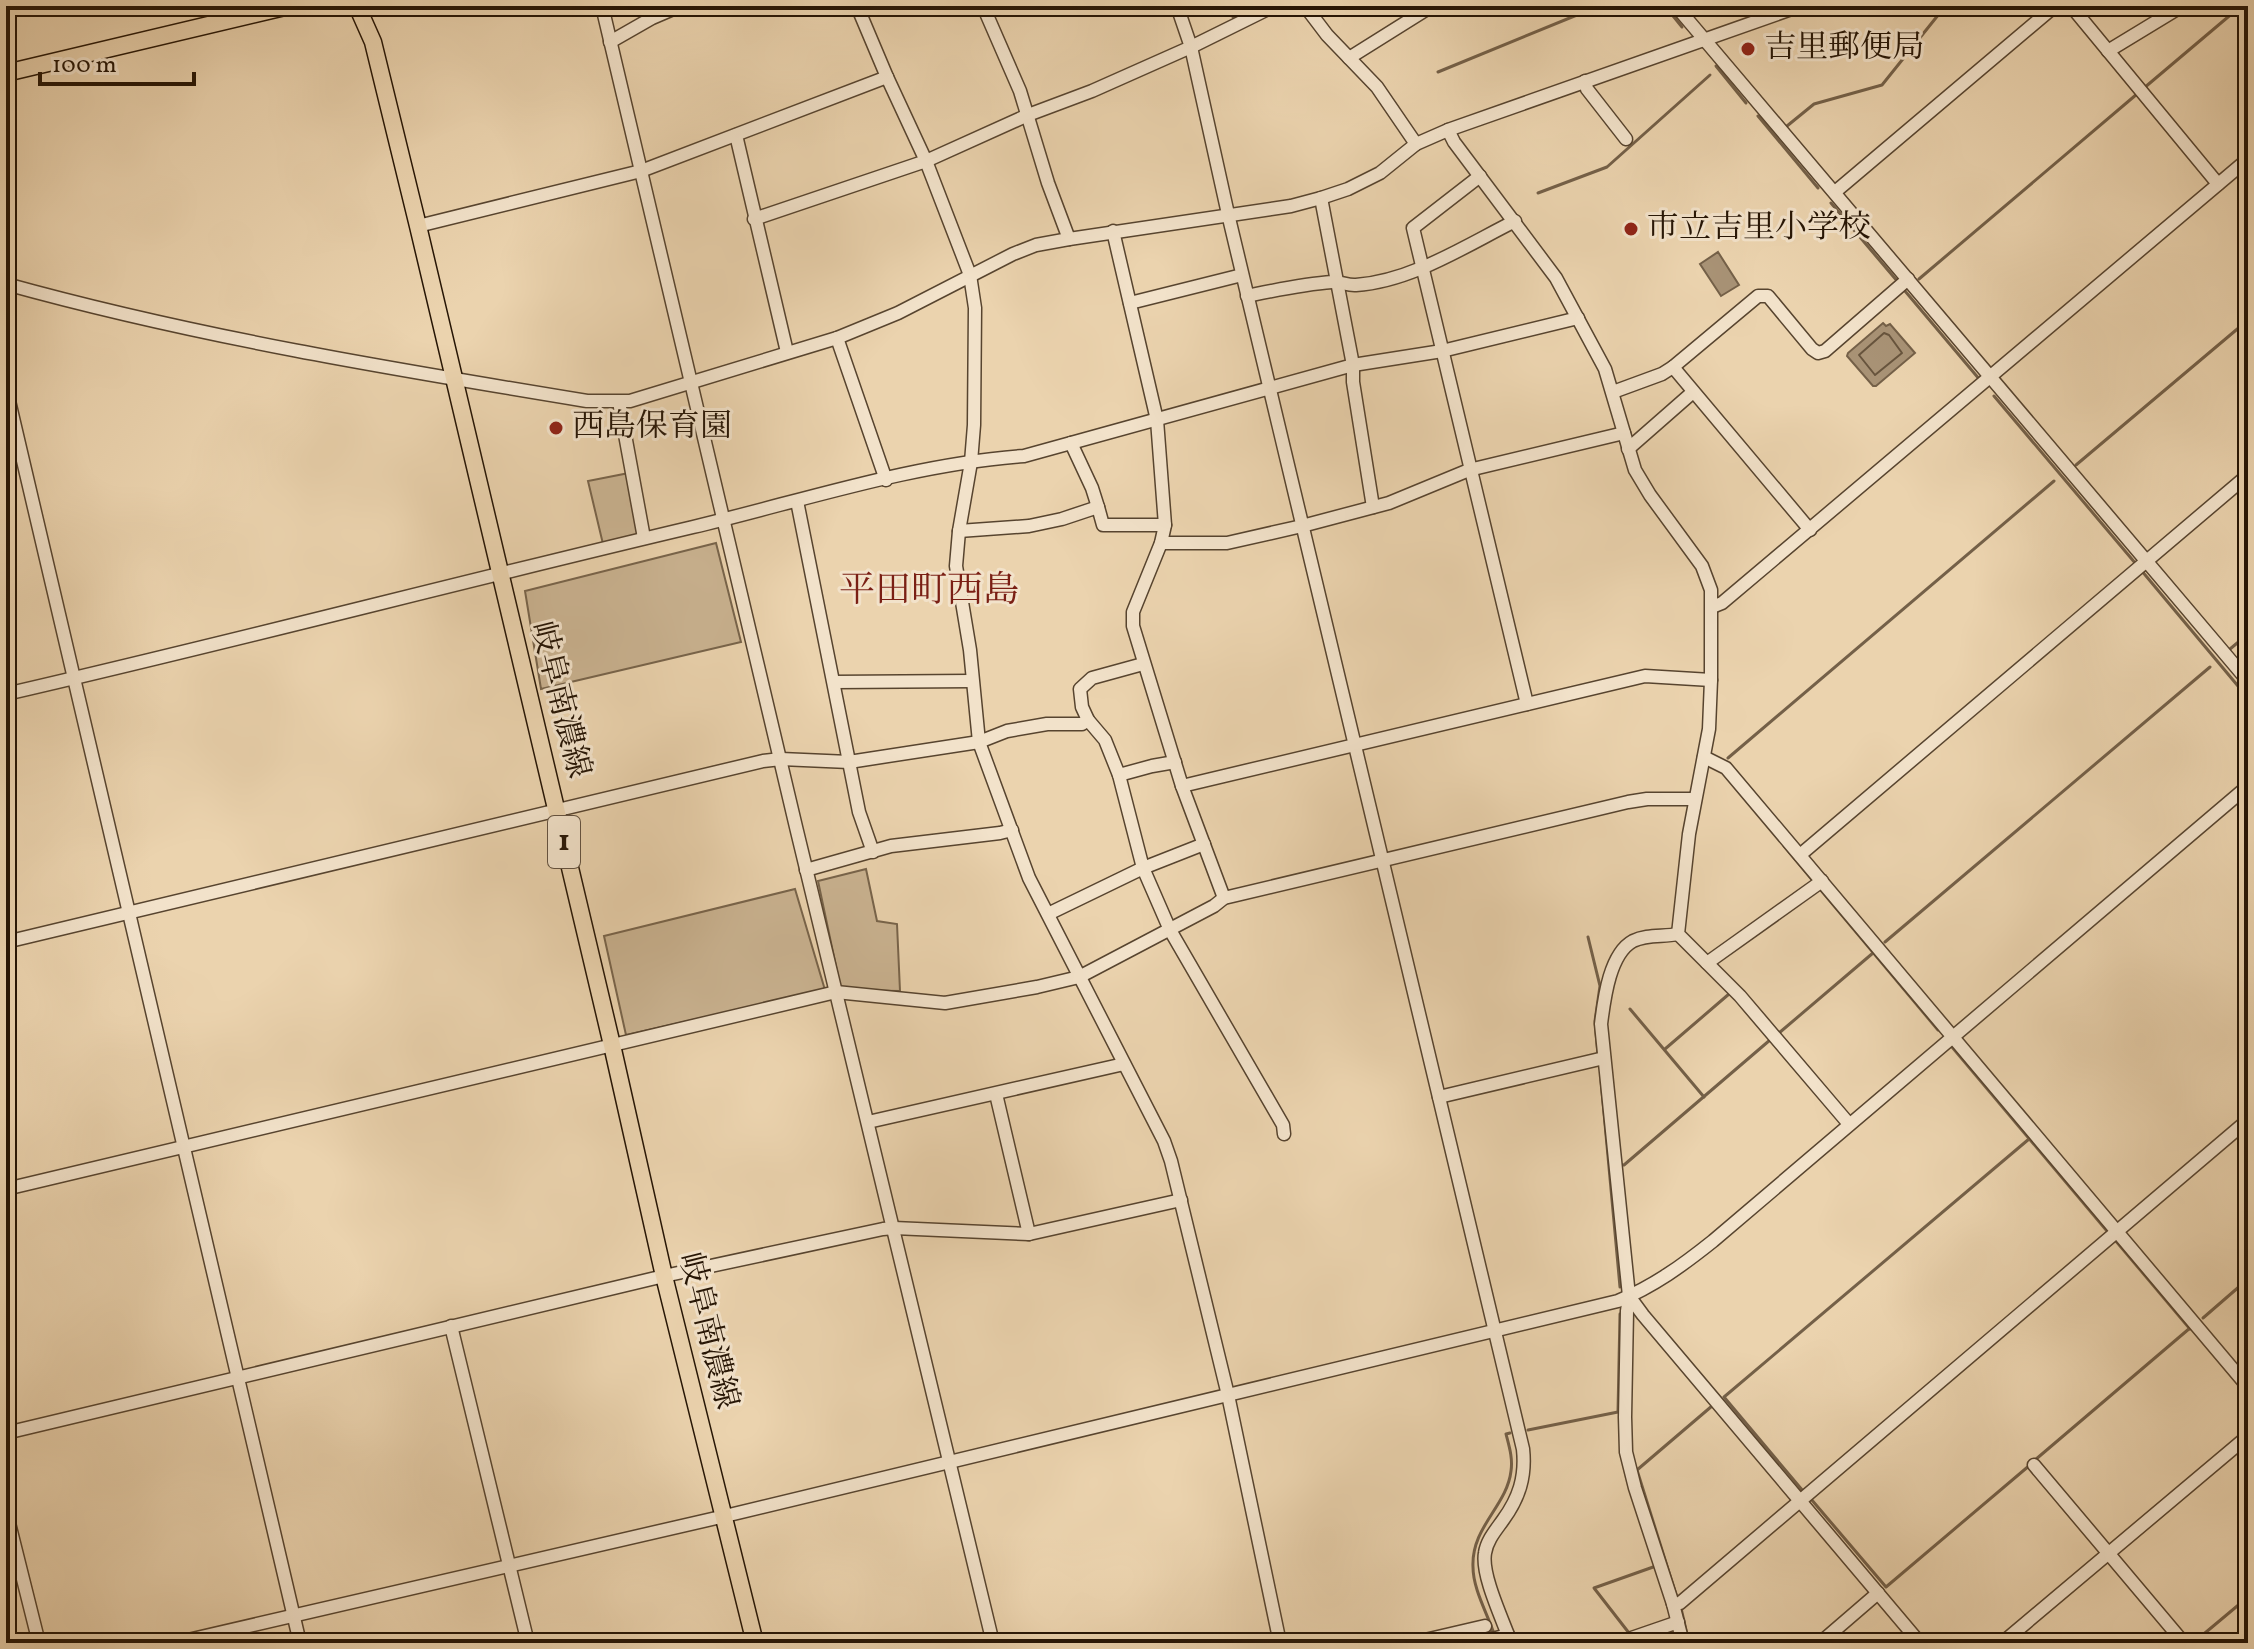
<svg xmlns="http://www.w3.org/2000/svg" width="2254" height="1649" viewBox="0 0 2254 1649" font-family="Vollkorn,'Noto Serif JP',serif">
	<style>
		.green { fill: #cab391; stroke: #78644b; stroke-width: 2 }
		.water { fill: #a89275; stroke: #746048; stroke-width: 2 }
		.lines { fill: none; stroke-linecap: round; stroke-linejoin: round }
		.shore { stroke: #67543d; stroke-width: 2 }
		.stream { stroke: #746048; stroke-width: 3 }
		.minor-casing { stroke: #57442f; stroke-width: 15 }
		.major-casing { stroke: #261505; stroke-width: 19 }
		.minor { stroke: #f2e2ca; stroke-width: 12 }
		.major { stroke: #ebd3ae; stroke-width: 16 }
		.poi-dot { fill: #8f2418; stroke: #f2e2ca; stroke-width: 3 }
		.labels { text-anchor: middle; dominant-baseline: central; stroke-width: 6; stroke-linejoin: round; paint-order: stroke }
		.shield { fill: #f2e2ca; stroke: #635240; stroke-width: 2 }
		.shield-label { font-size: 30px; font-weight: bold; fill: #261505 }
		.poi-label { font-size: 32px; fill: #261505; stroke: #f2e2ca; text-anchor: start }
		.street-label { font-size: 32px; fill: #261505; stroke: #f2e2ca }
		.quarter-label { font-size: 36px; fill: #7a1f14; stroke: #f2e2ca }
	</style>
	<rect width="100%" height="100%" fill="#ebd3ae"/>
	<filter id="stains"><feTurbulence type="fractalNoise" baseFrequency=".0025" numOctaves="4"/><feColorMatrix values="0 0 0 0 .2 0 0 0 0 .09 0 0 0 0 .02 0 0 0 .5 -.17"/></filter>
	<radialGradient id="worn" r=".72"><stop offset=".6" stop-color="#630" stop-opacity="0"/><stop offset="1" stop-color="#630" stop-opacity=".3"/></radialGradient>
	<g class="green">
		<polygon points="629,473 641,535 603,544 588,481"/>
		<polygon points="716,543 741,642 541,689 525,591"/>
		<polygon points="866,869 877,921 897,924 900,991 841,990 818,881"/>
		<polygon points="795,889 825,990 626,1035 604,936"/>
	</g>
	<g class="water">
		<polygon points="1718,252 1739,285 1721,296 1700,264"/>
		<polygon points="1883,323 1886,326 1890,324 1915,353 1876,386 1873,386 1847,356 1848,353"/>
	</g>
	<g class="lines">
		<polygon class="shore" points="1884,333 1889,335 1902,353 1875,375 1859,355"/>
		<g class="stream">
			<polyline points="1226,6 1235,20"/>
			<polyline points="1665,6 1682,27"/>
			<polyline points="1716,66 1746,103"/>
			<polyline points="1438,72 1599,6"/>
			<polyline points="2144,88 2241,6"/>
			<polyline points="1758,116 1818,188"/>
			<polyline points="1787,126 1814,104 1882,85 1943,9 1966,9 1975,6"/>
			<polyline points="1538,193 1607,167 1710,75"/>
			<polyline points="1831,203 1898,282"/>
			<polyline points="1919,279 2137,94"/>
			<polyline points="1905,291 1980,380"/>
			<polyline points="1994,396 2136,564"/>
			<polyline points="2076,465 2248,320"/>
			<polyline points="2141,570 2248,698"/>
			<polyline points="2230,649 2248,634"/>
			<polyline points="1728,758 2054,481"/>
			<polyline points="1784,846 1814,882"/>
			<polyline points="1820,889 1938,1030"/>
			<polyline points="1588,937 1600,986 1595,1021 1598,1055"/>
			<polyline points="1885,942 2210,667"/>
			<polyline points="1630,1009 1704,1097"/>
			<polyline points="1779,1033 1873,953"/>
			<polyline points="1952,1047 2107,1231"/>
			<polyline points="1665,1049 1729,994"/>
			<polyline points="1601,1080 1620,1287"/>
			<polyline points="1620,1165 1624,1165 1770,1040"/>
			<polyline points="2115,1240 2190,1329"/>
			<polyline points="2203,1318 2248,1279"/>
			<polyline points="1528,1430 1618,1412 1620,1314"/>
			<polyline points="2035,1460 2190,1328"/>
			<polyline points="1803,1491 1724,1397 2029,1139"/>
			<polyline points="1811,1499 1886,1587 2030,1465"/>
			<polyline points="1677,1598 1637,1470 1712,1406"/>
			<polyline points="1681,1608 1689,1643"/>
			<polyline points="1629,1633 1594,1588 1656,1566"/>
			<polyline points="2186,1636 2192,1643"/>
			<path d="M1443,1643L1493,1631C1486,1611 1473,1588 1473,1567C1471,1527 1507,1506 1511,1471C1513,1458 1509,1446 1506,1434L1510,1433"/>
			<polyline points="2193,1643 2248,1597"/>
		</g>
		<defs>
			<g id="minor">
				<polyline points="602,6 796,827 993,1643"/>
				<polyline points="857,6 887,77 926,161 970,275 975,308 974,425 971,462 959,531 956,566 970,650 979,742 1029,878 1164,1141 1171,1161 1228,1395 1280,1643"/>
				<polyline points="983,6 1020,91 1048,183 1069,239"/>
				<path d="M1274,6L1191,47L1228,214L1523,1449C1526,1477 1519,1498 1503,1520C1496,1530 1487,1540 1485,1553C1481,1575 1503,1620 1511,1643"/>
				<polyline points="1305,6 1327,35 1377,87 1416,144"/>
				<polyline points="1676,6 2248,681"/>
				<polyline points="2071,6 2218,184"/>
				<polyline points="610,42 652,18 680,6"/>
				<polyline points="2108,51 2182,6"/>
				<polyline points="1349,58 1432,6"/>
				<polyline points="1585,81 1587,89 1626,139"/>
				<polyline points="1448,130 1454,142 1556,278 1605,369 1635,470 1650,495 1702,566 1711,590 1711,680 1709,729 1689,834 1678,934 1740,996 1849,1124"/>
				<polyline points="736,135 787,352"/>
				<polyline points="1480,176 1413,228 1527,704"/>
				<polyline points="1835,192 2055,6"/>
				<polyline points="1321,198 1353,365 1353,382 1373,507"/>
				<polyline points="754,219 926,161 1028,115 1092,91 1191,47 1177,6"/>
				<polyline points="418,226 641,171 887,77"/>
				<polyline points="1113,231 1157,420 1165,525 1161,543 1133,612 1133,626 1182,786 1224,898"/>
				<path d="M6,284C197,337 392,369 587,401H630L837,338L898,313L1013,254L1036,245L1069,239L1291,206L1321,198L1348,189L1380,173L1416,144L1448,130L1800,6"/>
				<path d="M1247,296C1276,290 1303,284 1332,282C1340,281 1348,286 1356,285C1412,281 1465,246 1515,221"/>
				<polyline points="1130,303 1242,275"/>
				<polyline points="837,338 886,480"/>
				<polyline points="1673,367 1810,530"/>
				<polyline points="6,388 300,1643"/>
				<polyline points="1613,392 1662,374 1673,367 1758,296 1768,296 1812,349 1818,353 1825,351 1908,279"/>
				<polyline points="619,402 644,538"/>
				<polyline points="1071,443 1092,488 1098,507"/>
				<polyline points="1628,449 1693,392"/>
				<polyline points="797,501 859,812 873,852"/>
				<polyline points="959,531 1029,526 1062,519 1098,507 1103,525 1165,525"/>
				<polyline points="1161,543 1227,543 1302,526 1389,503 1469,470 1624,433"/>
				<polyline points="1712,607 1722,603 2248,159"/>
				<polyline points="1143,664 1092,678 1080,689 1082,707 1088,720 1105,740 1119,775 1152,766 1175,762"/>
				<polyline points="834,682 972,681"/>
				<path d="M6,694C236,641 464,581 693,527C802,501 912,464 1024,456L1353,365L1442,351L1578,318"/>
				<polyline points="1704,757 1726,768 2248,1387"/>
				<polyline points="1119,775 1143,868 1204,844"/>
				<polyline points="1182,786 1645,676 1711,680"/>
				<polyline points="1800,855 2248,475"/>
				<polyline points="806,870 891,846 1000,833 1012,830"/>
				<polyline points="1048,914 1143,868 1170,930 1283,1125 1284,1134"/>
				<path d="M1678,934C1663,937 1647,934 1633,941C1609,954 1604,1001 1601,1024L1629,1296L1627,1311L1625,1417L1626,1452L1635,1488L1673,1604L1683,1643"/>
				<polyline points="6,942 763,761 781,759 849,762 979,742 1007,731 1047,724 1082,724 1088,720"/>
				<polyline points="1707,963 1822,881"/>
				<polyline points="996,1094 1029,1234"/>
				<polyline points="1439,1097 1604,1058"/>
				<polyline points="868,1122 1124,1064"/>
				<polyline points="6,1189 836,992 945,1003 1037,987 1079,977 1214,906 1224,898 1628,802 1647,799 1695,799"/>
				<polyline points="1629,1296 1643,1315 1920,1643"/>
				<polyline points="451,1326 528,1643"/>
				<polyline points="6,1433 664,1276 883,1229 894,1228 1029,1234 1181,1200"/>
				<polyline points="2034,1465 2184,1643"/>
				<polyline points="6,1511 39,1643"/>
				<polyline points="1673,1604 1680,1603 2248,1120"/>
				<path d="M175,1643L725,1516L1618,1301C1654,1286 1683,1265 1713,1241L2248,786"/>
				<polyline points="1412,1643 1485,1626"/>
				<polyline points="1476,1643 1508,1635"/>
				<polyline points="1617,1643 1678,1622"/>
				<polyline points="1820,1643 1878,1593"/>
				<polyline points="2002,1643 2248,1436"/>
			</g>
			<g id="major">
				<polyline points="357,6 373,42 418,226 612,1045 664,1276 755,1643"/>
				<polyline points="6,73 289,6"/>
			</g>
		</defs>
		<use href="#minor" class="minor-casing"/>
		<use href="#major" class="major-casing"/>
		<use href="#minor" class="minor"/>
		<use href="#major" class="major"/>
	</g>
	<g class="poi-dot">
		<circle cx="1748" cy="49" r="8"/>
		<circle cx="1631" cy="229" r="8"/>
		<circle cx="556" cy="428" r="8"/>
	</g>
	<g class="labels">
		<rect class="shield" x="548" y="816" width="32" height="52" rx="6"/>
		<g class="shield-label">
			<text x="564" y="842">1</text>
		</g>
		<g class="poi-label">
			<text x="1764" y="49">吉里郵便局</text>
			<text x="1647" y="229">市立吉里小学校</text>
			<text x="572" y="428">西島保育園</text>
		</g>
		<g class="street-label">
			<text transform="translate(559 700) rotate(76)">岐阜南濃線</text>
			<text transform="translate(707 1331) rotate(76)">岐阜南濃線</text>
		</g>
		<g class="quarter-label">
			<text x="929" y="592">平田町西島</text>
		</g>
	</g>
	<rect width="2254" height="1649" fill="none" stroke="#ebd3ae" stroke-width="32"/>
	<rect x="8" y="8" width="2238" height="1633" fill="none" stroke="#261505" stroke-width="4"/>
	<rect x="16" y="16" width="2222" height="1617" fill="none" stroke="#261505" stroke-width="2"/>
	<path d="M40 72v12h154v-12" fill="none" stroke="#261505" stroke-width="4"/>
	<text x="52" y="72" font-size="24" fill="#261505" stroke="#f2e2ca" stroke-width="6" paint-order="stroke">100 m</text>
	<rect width="100%" height="100%" filter="url(#stains)"/>
	<rect width="100%" height="100%" fill="url(#worn)"/>
</svg>
